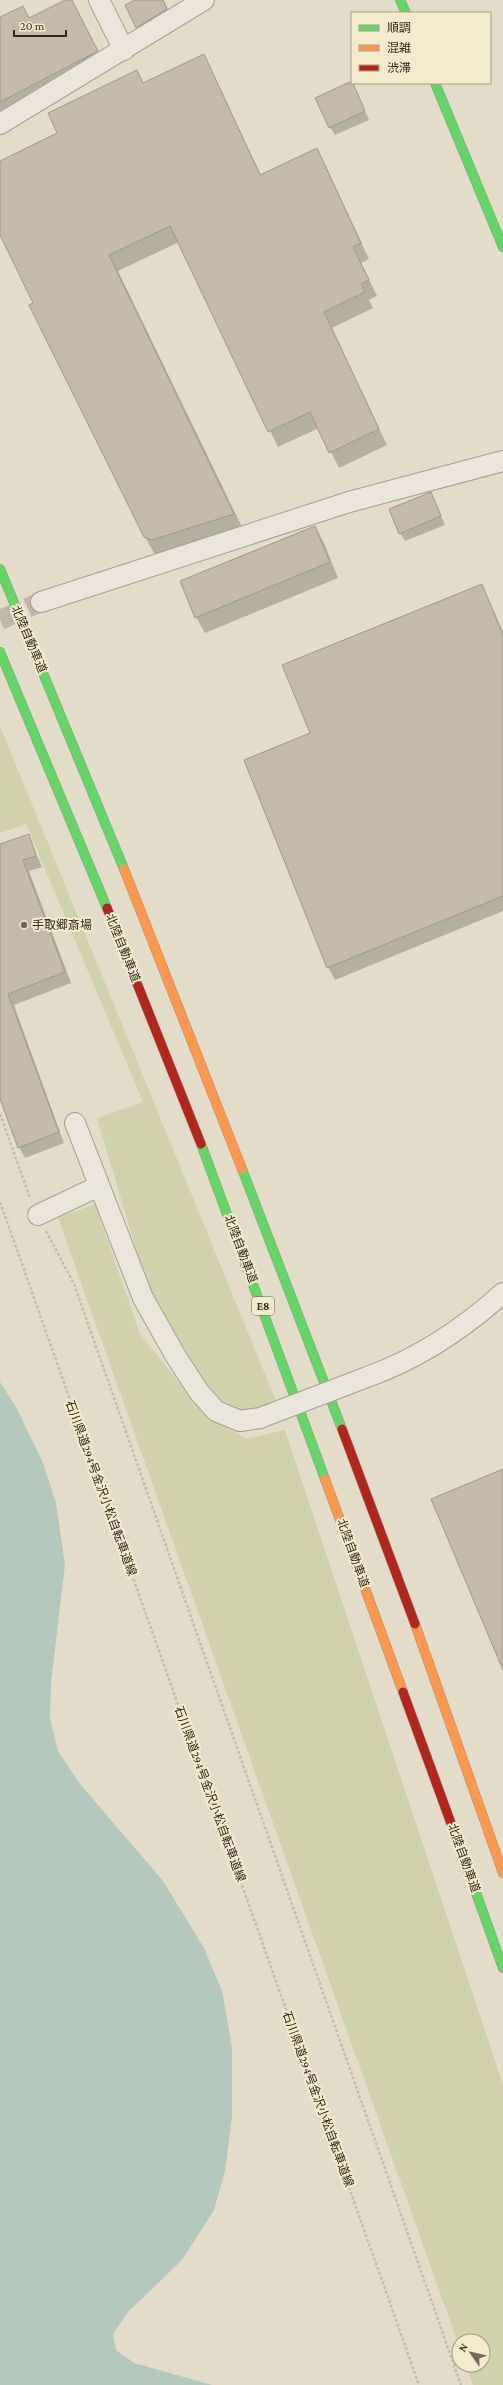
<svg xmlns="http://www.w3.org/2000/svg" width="503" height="2385" viewBox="0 0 503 2385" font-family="'Crimson Pro','Noto Sans JP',serif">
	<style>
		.green { fill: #d0d2ab }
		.water { fill: #b4c7bc }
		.shadow { fill: #0003 }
		.building { fill: #c5baa9; stroke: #a29788 }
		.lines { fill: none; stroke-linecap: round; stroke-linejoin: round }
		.street-tunnel { stroke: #bfb8a6; stroke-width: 20; stroke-dasharray: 20 10; stroke-linecap: butt }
		.street-casing { stroke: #a6a092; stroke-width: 22 }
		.fast-casing { stroke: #969082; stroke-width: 10 }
		.slow-casing { stroke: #969082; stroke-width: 10 }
		.jam-casing { stroke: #969082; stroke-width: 10 }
		.path { stroke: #c2bdb2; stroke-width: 2.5; stroke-dasharray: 3 2; stroke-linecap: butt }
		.street { stroke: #eae6db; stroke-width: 20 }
		.fast { stroke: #63d668; stroke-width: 9 }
		.slow { stroke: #ff974d; stroke-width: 9 }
		.jam { stroke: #b3261e; stroke-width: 9 }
		.street-bridge-casing { stroke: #a6a092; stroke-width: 22; stroke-linecap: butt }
		.street-bridge { stroke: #eae6db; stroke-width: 20 }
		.poi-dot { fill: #716858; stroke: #f4ebcd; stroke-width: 1.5 }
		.labels { text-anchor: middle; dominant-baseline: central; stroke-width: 4; stroke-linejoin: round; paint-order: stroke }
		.shield { fill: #f4ebcd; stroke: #6e6351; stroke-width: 1 }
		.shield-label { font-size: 11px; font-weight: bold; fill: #34291c }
		.street-label { font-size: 12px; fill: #34291c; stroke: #f4ebcd }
		.poi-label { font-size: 12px; fill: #34291c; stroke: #f4ebcd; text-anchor: start }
	</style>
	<rect width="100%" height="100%" fill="#e2dcc8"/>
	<g class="green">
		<polygon points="0,726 276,1401 254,1411 232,1409 211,1393 150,1296 97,1118 143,1102 26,824 0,833"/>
		<polygon points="95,1204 140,1334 202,1411 246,1439 285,1430 503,2084 503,2385 473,2385 466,2365 483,2365 483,2341 459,2341 459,2346 58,1218"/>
	</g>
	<polygon class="water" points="0,1382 16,1407 43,1463 56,1503 65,1565 51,1682 50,1718 58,1751 80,1784 163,1881 204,1948 222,1991 232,2047 232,2117 225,2171 214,2210 182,2260 127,2313 113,2334 116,2350 134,2363 212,2385 0,2385"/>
	<g class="shadow">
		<polygon points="67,0 71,0 106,67 0,122 0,19 29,19"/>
		<polygon points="137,0 163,0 173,21 144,39 137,27"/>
		<polygon points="204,56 261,175 316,149 325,165 369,259 361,263 377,296 369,300 373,308 332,328 387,445 339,468 319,428 278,447 179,242 118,271 243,529 162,555 154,553 145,537 0,232 0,162 59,134 136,71 144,84"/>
		<polygon points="356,91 369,120 335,135 330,127"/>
		<polygon points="435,502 445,525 405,541 400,533"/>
		<polygon points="315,527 324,543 338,578 205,633 196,617"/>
		<polygon points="482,585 503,632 503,911 335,980 328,967 311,734"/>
		<polygon points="28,835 42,867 29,871 71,983 14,1005 64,1143 25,1158 19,1147 0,1096 0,846"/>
	</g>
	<g class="building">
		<polygon points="65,0 72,0 98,51 0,102 0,17 23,6 29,18"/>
		<polygon points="135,0 163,0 167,9 136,28 125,5"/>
		<polygon points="204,54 260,175 317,148 361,243 353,247 369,280 361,284 365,292 324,312 379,429 329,453 310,412 268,432 170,226 109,255 234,514 152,540 144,537 29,305 33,303 0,235 0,161 57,133 48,113 137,70 143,83"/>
		<polygon points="352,81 365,111 329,128 315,98"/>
		<polygon points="431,492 441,516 399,534 389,509"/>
		<polygon points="315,526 330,562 195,618 180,581"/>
		<polygon points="482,584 503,635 503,896 327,968 244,760 310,733 282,665"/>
		<polygon points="29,834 36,856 23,860 65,972 8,994 59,1132 18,1148 0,1099 0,844"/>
		<polygon points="503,1469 503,1670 431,1499"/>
	</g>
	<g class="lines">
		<polyline class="street-tunnel" points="0,620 41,602"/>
		<defs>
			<g id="street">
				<polyline points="99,0 124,50"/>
				<polyline points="0,124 204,0"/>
				<polyline points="41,602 349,502 503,461"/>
				<polyline points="75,1123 143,1298 175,1355 199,1392 216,1411 240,1421 260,1418"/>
				<polyline points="38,1215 99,1186"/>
				<path d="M367,1377C418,1359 463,1329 503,1293"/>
			</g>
			<g id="fast">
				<polyline points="400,0 406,13"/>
				<polyline points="435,83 503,247"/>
				<polyline points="0,569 124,869"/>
				<polyline points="0,652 107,908"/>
				<polyline points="201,1144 325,1479"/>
				<polyline points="242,1169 342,1429"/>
				<polyline points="456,1837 503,1968"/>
			</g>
			<g id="slow">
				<polyline points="124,869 242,1169"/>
				<polyline points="325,1479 403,1692"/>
				<polyline points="415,1624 503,1873"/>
			</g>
			<g id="jam">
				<polyline points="107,908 201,1144"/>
				<polyline points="342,1429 415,1624"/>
				<polyline points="403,1692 456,1837"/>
			</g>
		</defs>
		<use href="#street" class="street-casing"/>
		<use href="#fast" class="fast-casing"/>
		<use href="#slow" class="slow-casing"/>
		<use href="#jam" class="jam-casing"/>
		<g class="path">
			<polyline points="0,1114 30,1198"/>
			<polyline points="0,1202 419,2385"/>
			<polyline points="46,1231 74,1284 461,2385"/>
		</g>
		<use href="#street" class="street"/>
		<use href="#fast" class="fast"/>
		<use href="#slow" class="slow"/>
		<use href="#jam" class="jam"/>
		<defs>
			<polyline id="street-bridge" points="260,1418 367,1377"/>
		</defs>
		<use href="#street-bridge" class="street-bridge-casing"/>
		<use href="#street-bridge" class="street-bridge"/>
	</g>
	<circle class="poi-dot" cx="24" cy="925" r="4"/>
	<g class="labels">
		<rect class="shield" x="252" y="1297" width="22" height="18" rx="3"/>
		<g class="shield-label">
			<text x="263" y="1306">E8</text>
		</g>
		<g class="street-label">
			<text transform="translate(29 639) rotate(67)">北陸自動車道</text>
			<text transform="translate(123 948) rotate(68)">北陸自動車道</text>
			<text transform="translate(241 1249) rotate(69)">北陸自動車道</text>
			<text transform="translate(101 1488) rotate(70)">石川県道294号金沢小松自転車道線</text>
			<text transform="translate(353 1553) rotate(70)">北陸自動車道</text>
			<text transform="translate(210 1794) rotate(70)">石川県道294号金沢小松自転車道線</text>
			<text transform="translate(464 1858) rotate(70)">北陸自動車道</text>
			<text transform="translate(318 2099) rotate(70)">石川県道294号金沢小松自転車道線</text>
		</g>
		<g class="poi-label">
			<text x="32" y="925">手取郷斎場</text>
		</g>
	</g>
	<rect x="351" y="12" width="140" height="72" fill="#f4ebcd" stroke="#a79d86"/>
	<rect x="359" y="25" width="20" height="6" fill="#63d668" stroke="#a79d86"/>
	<text x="387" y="32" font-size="12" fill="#34291c">順調</text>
	<rect x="359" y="45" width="20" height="6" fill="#ff974d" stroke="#a79d86"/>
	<text x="387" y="52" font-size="12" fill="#34291c">混雑</text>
	<rect x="359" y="65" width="20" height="6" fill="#b3261e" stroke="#a79d86"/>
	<text x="387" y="72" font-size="12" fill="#34291c">渋滞</text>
	<g transform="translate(471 2353) rotate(304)"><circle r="19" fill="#f4ebcd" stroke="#a79d86"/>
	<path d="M0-3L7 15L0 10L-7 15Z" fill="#716858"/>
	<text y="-6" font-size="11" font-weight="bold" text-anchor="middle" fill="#34291c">N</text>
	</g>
	<path d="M14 30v6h52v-6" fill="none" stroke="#34291c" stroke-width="2"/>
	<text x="20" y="30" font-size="12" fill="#34291c" stroke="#f4ebcd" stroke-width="3" paint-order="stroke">20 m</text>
</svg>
